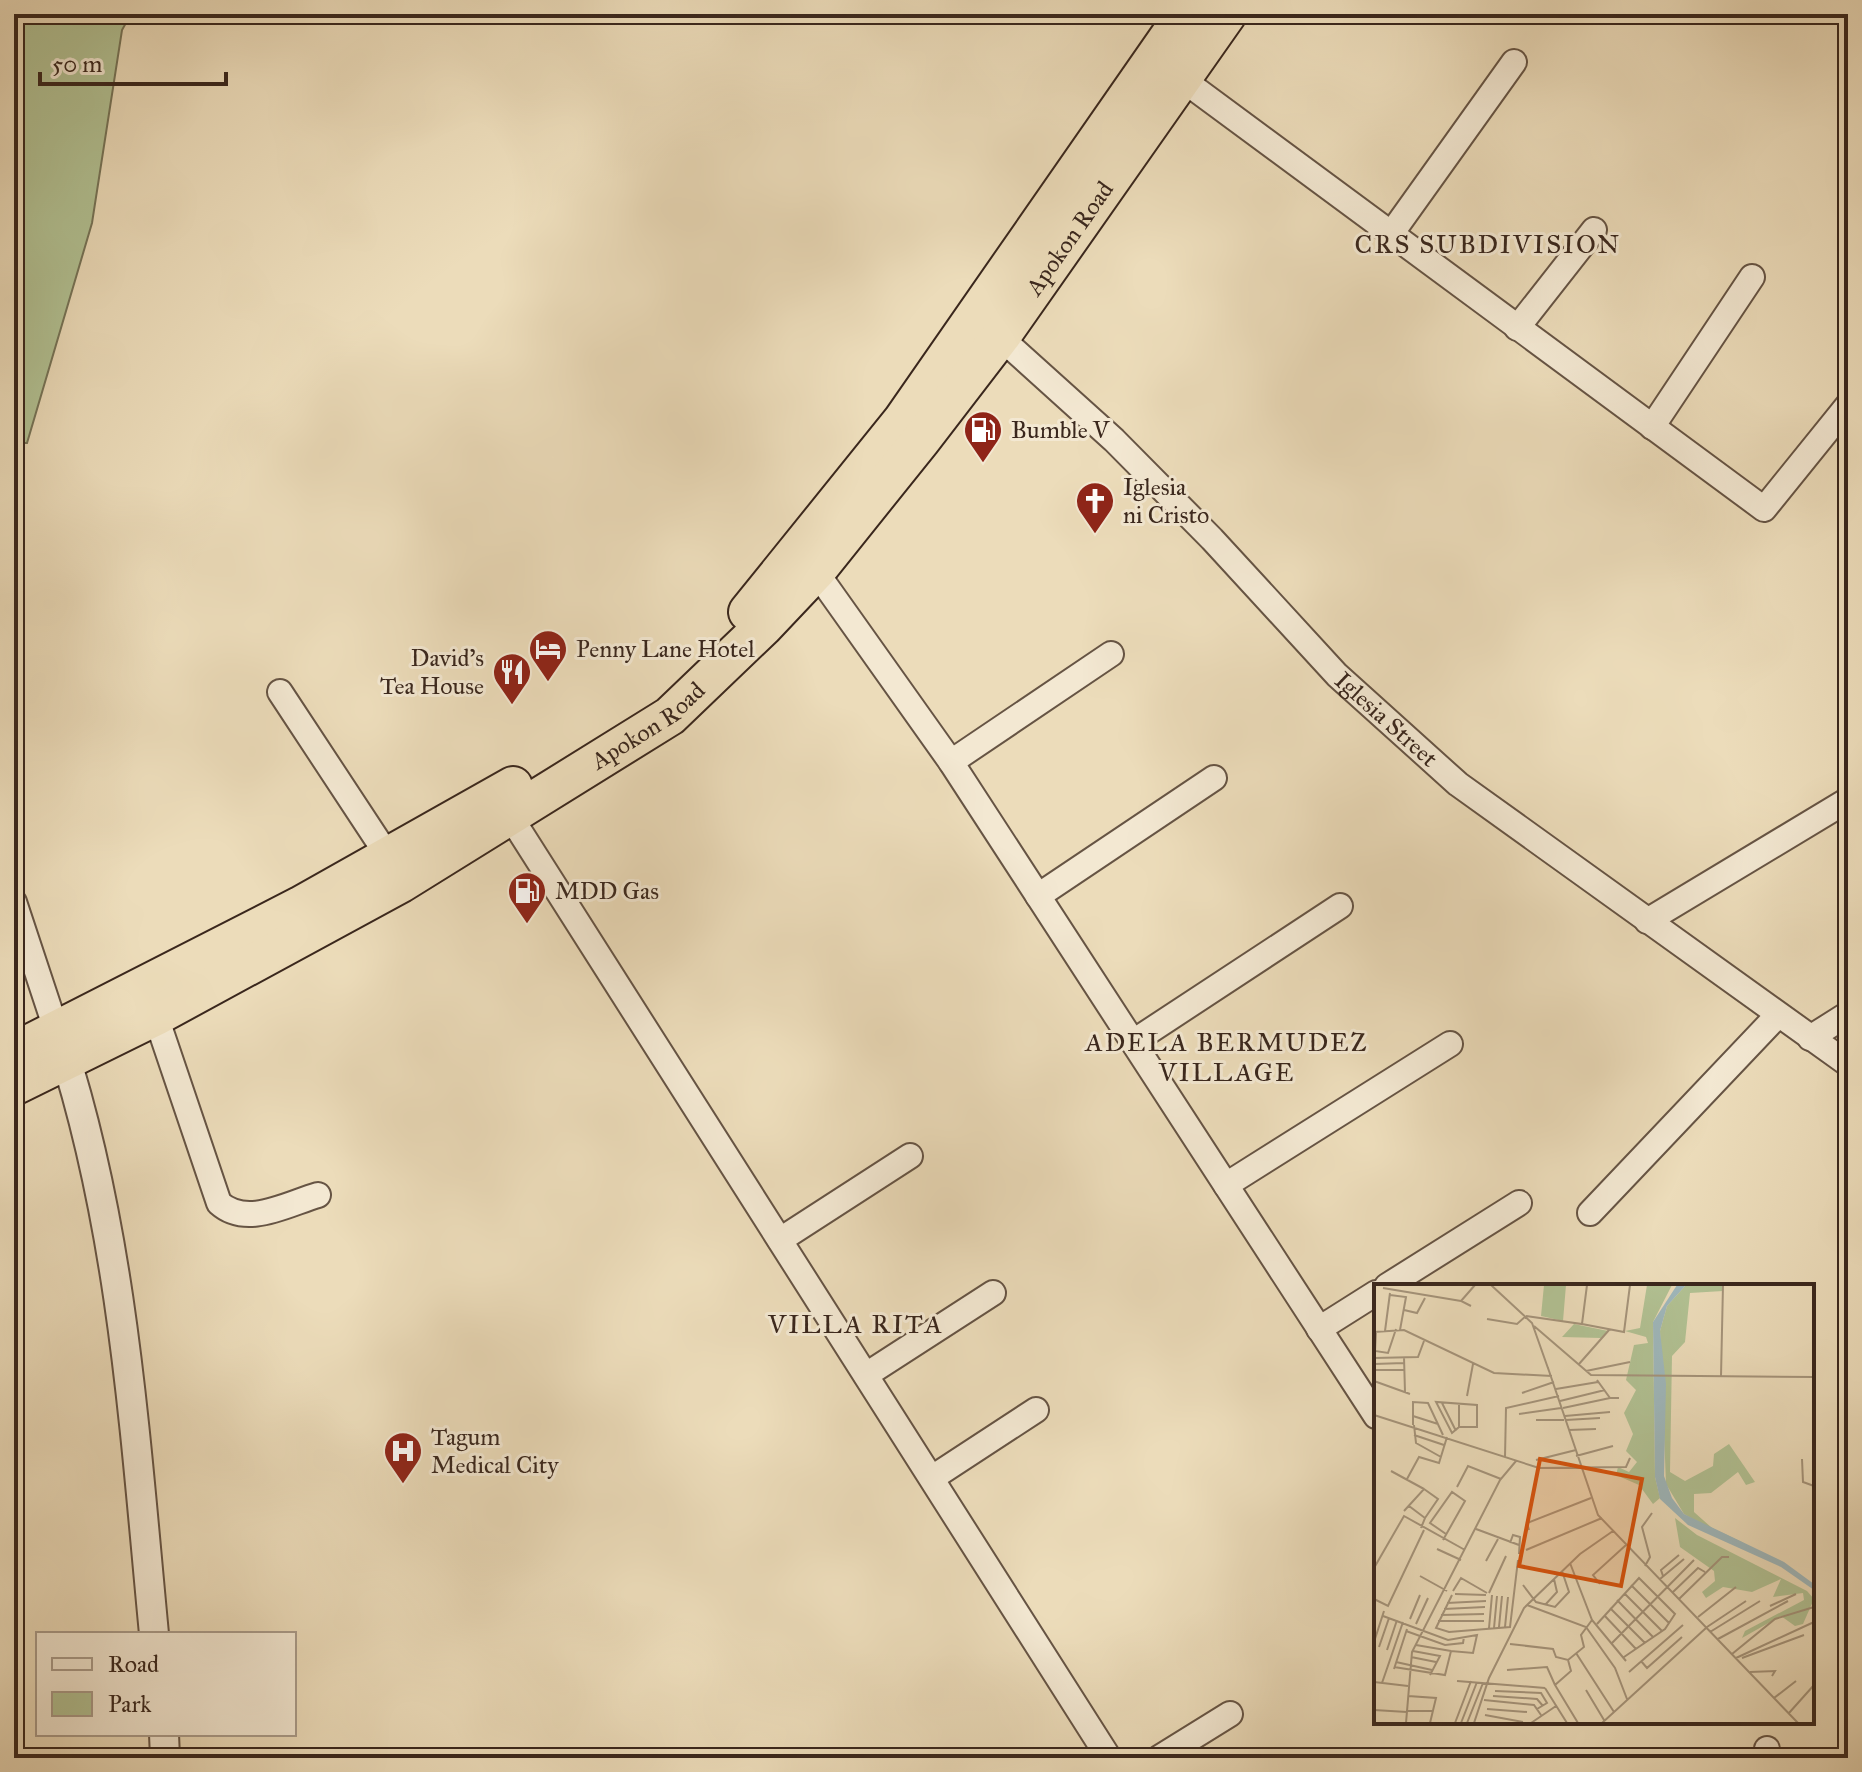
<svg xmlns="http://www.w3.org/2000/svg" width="1862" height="1772" viewBox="0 0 1862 1772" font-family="'IM FELL Great Primer',serif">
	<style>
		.green { fill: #b2c294; stroke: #767458; stroke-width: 2 }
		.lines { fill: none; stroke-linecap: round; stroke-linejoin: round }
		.minor-casing { stroke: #665444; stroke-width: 28 }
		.tertiary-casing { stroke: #665444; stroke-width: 32 }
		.trunk-casing { stroke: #3a271d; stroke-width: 42 }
		.minor { stroke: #f3e8d2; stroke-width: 24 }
		.tertiary { stroke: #f3e8d2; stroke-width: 28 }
		.trunk { stroke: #ecdcba; stroke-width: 38 }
		.labels { text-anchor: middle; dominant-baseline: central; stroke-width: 6; stroke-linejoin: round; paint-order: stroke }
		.street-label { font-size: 24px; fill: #3a271d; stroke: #f3e8d2 }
		.poi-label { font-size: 24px; fill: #3a271d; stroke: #f3e8d2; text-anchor: start }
		.neighbourhood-label { font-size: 26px; letter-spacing: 2px; fill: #3a271d; stroke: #f3e8d2 }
		.inset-road { fill: none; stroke: #a5947b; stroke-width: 2 }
		.view { fill: #d7540e; fill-opacity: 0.15; stroke: #d7540e; stroke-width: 4 }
		.inset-edge { fill: none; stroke: #3a271d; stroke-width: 4 }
	</style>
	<rect width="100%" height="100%" fill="#ecdcba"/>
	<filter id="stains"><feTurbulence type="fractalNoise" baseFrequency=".0025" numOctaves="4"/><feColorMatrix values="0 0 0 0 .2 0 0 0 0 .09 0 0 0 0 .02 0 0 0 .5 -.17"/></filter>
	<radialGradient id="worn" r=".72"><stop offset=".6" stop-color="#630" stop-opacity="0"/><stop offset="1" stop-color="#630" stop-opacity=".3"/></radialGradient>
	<polygon class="green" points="14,14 131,14 122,30 92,223 27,443 14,443"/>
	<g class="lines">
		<defs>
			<g id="minor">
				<polyline points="1171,71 1764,509 1848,405"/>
				<polyline points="1391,234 1514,62"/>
				<polyline points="1517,328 1594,230"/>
				<path id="s1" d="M991,329L1114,440L1212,539L1337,675L1458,784L1848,1064"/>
				<polyline points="1652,427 1752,277"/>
				<polyline points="809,562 951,762 1376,1416"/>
				<polyline points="280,692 388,856"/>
				<polyline points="951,762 1111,654"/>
				<polyline points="503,805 1109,1758"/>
				<polyline points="1038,896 1214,778"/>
				<polyline points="14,902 56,1029"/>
				<polyline points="1647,921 1848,800"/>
				<path d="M152,1005L219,1203C247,1228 287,1204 318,1195"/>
				<polyline points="1810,1038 1848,1014"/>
				<polyline points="1133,1042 1340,906"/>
				<polyline points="1226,1185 1450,1044"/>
				<polyline points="1590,1213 1777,1016"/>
				<polyline points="780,1240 910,1156"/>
				<polyline points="1387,1286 1519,1203"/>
				<polyline points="1319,1329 1376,1293"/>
				<polyline points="866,1375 993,1293"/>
				<polyline points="932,1478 1036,1410"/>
				<polyline points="1767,1749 1767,1758"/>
				<polyline points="1159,1758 1230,1714"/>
			</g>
			<g id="tertiary">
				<path d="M61,1043C123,1234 135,1436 154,1634"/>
				<polyline points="164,1734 165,1758"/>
			</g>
			<g id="trunk">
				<polyline points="748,612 902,421 1185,14"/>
				<polyline points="14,1052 300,906 513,786"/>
				<path id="s2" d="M14,1086L156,1016L401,883L670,716L764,626L816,571L921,440L1001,336L1227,14"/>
			</g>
		</defs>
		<use href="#minor" class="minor-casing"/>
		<use href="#tertiary" class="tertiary-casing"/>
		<use href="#trunk" class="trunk-casing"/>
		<use href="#minor" class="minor"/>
		<use href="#tertiary" class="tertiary"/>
		<use href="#trunk" class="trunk"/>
	</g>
	<defs>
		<symbol id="fuel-pin" viewBox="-11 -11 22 30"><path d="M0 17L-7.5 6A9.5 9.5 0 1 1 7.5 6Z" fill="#8f2418" stroke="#f3e8d2"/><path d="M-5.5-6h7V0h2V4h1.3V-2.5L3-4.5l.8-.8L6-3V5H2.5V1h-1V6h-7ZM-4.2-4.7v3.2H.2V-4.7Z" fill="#fff"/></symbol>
		<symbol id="church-pin" viewBox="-11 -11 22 30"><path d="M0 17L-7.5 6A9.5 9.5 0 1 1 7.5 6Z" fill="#8f2418" stroke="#f3e8d2"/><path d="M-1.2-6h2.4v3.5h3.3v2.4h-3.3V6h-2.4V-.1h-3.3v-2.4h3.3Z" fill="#fff"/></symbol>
		<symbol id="hotel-pin" viewBox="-11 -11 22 30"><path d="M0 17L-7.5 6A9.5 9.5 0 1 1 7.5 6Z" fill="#8f2418" stroke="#f3e8d2"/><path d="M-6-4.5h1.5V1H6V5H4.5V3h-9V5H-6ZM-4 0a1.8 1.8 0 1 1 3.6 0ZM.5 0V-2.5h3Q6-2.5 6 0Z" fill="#fff"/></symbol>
		<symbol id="restaurant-pin" viewBox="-11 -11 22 30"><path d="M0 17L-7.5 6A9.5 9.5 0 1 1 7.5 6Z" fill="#8f2418" stroke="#f3e8d2"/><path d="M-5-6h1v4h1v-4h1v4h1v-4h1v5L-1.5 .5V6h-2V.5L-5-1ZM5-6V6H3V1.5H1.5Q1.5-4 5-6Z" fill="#fff"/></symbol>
		<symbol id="hospital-pin" viewBox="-11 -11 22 30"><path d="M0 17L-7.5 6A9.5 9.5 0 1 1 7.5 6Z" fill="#8f2418" stroke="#f3e8d2"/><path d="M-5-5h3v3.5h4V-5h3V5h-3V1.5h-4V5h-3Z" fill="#fff"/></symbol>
	</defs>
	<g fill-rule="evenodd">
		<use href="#fuel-pin" x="961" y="408" width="44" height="60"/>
		<use href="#church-pin" x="1073" y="479" width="44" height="60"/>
		<use href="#hotel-pin" x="526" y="627" width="44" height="60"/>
		<use href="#restaurant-pin" x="490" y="650" width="44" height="60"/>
		<use href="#fuel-pin" x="505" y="869" width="44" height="60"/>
		<use href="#hospital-pin" x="381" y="1429" width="44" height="60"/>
	</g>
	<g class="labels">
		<g class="street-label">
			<text stroke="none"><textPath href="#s2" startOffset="1378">Apokon Road</textPath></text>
			<text stroke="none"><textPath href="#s1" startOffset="556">Iglesia Street</textPath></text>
			<text stroke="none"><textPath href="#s2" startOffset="730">Apokon Road</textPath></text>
		</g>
		<g class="poi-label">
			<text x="1011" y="430">Bumble V</text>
			<text x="1123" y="487">Iglesia<tspan x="1123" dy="28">ni Cristo</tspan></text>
			<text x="576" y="649">Penny Lane Hotel</text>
			<text x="484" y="658" text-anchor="end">David's<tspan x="484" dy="28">Tea House</tspan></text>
			<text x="555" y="891">MDD Gas</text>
			<text x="431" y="1437">Tagum<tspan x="431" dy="28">Medical City</tspan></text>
		</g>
		<g class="neighbourhood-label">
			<text x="1488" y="244">CRS SUBDIVISION</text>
			<text x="1227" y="1042">ADELA BERMUDEZ<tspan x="1227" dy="30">VILLAGE</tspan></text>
			<text x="856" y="1324">VILLA RITA</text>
		</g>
	</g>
	<g transform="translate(1374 1284)">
		<rect width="440" height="440" fill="#ecdcba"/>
		<path d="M170,1H192L189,37L167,32ZM273,1H298L279,38L281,193L286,214L279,220L265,201L242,191L244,183L255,188L263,178L252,167L259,150L250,129L262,106L252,96L260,61L274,59L272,53L251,47L266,44ZM312,1H349V7L316,9L311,58L298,72L296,188L311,197L339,182L340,170L355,160L381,198L372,201L364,188L337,209L320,210V228L338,244L370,259L345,250L310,230L292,200L286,47L293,22ZM200,40L234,47L227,54L188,53ZM301,234L323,251L433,307L440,315L429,340L421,342L407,332L368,354L371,347L430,316L429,309L399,313L407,295L378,308L349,303L332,314L328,308L341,297L340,287L306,263Z" fill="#b2c294"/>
		<path d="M303,1H312L293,22L286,47L292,100L290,192L298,214L310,230L410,278L440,300V306L407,283L314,241L286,215L281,193L279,38Z" fill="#9fb8bc"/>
		<path class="inset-road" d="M117,1L158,39L175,87M9,4L87,17M16,11L32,13L26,46M97,22L87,17L101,1M30,26L43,29L51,14M152,32L208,40L213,1M113,35L143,40L152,32M208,40L250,48L256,1M160,42L217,91L440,93M11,47L16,9M0,48L30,46L120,89L178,92M2,48L1,67L14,69L22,45M30,73L31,108M0,74L44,73L50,57M0,80L30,79M205,80L235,46M174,84L224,231L424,439M0,86H30M212,87L256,78M347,92L349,1M223,96L236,114H245M0,97L36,110M182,105L224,98M148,109L180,98M93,112L99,80M186,117L231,106M68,119L82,147M189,124L236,114M145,130L187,124M0,131L165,184L252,183L256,174M39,132L64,140M191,132L236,128M162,136H190M192,136L226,134M39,141V118L54,119L69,151M40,141L42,159L67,173M85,143H103V121L62,118L78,149L85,143V120M195,146L222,145M40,151L70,161M202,172L239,162M131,173L132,124L185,112M428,175L429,198L440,202M162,176L202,166M17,187L50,205M33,195L45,173L65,179L73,153M83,203L94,182L127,195M35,222L51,234L47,244M30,227L50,205L64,215L51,234M102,245L145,261M155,246L153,239L217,214M69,256L91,217L78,208L56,239L72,250M136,259L139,251L146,253L145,270M63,265L87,276M152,266L228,234M112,277L124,255M196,279L218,336L252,377M271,282L276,273L268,243L278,229M0,284L30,232L91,266M46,292L73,307M289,292L287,286L305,271M286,295L310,275M226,300L219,291L252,261M149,301L162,318L181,323L195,308L188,287M257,301L295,339M79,307L87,294L113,309M299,308L324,284L331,288M115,309L132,272M250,309L288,347M81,310L112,311M78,311L62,344L75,348L136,343L144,276M0,315L14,322L50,246M305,315L348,273H355M243,316L279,353M73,319L112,317M153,321L212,343L241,384L253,415M171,321L183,308L180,295M396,322L422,310M236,324L271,359M70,325L111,323M67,331L110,330M230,331L262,365M9,332L74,356L103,351L99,369L77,367L71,391L20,383M324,333L362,303M36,335L46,311M64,337H110M42,340L54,314M223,340L265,294L301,330L291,345L250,373M125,343L128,312M131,343L134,313M333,343L372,317M115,344L118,311M120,344L123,312M32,347L71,361L89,359L90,353M336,348L386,317M344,355L414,317M0,358L10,327M238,359L320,276M136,360L179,365L182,373L194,376L210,363L207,351L218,336M42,361L77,367M5,363L15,334M13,366L23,336M39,367L66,372L56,391M202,369L240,428M358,370L401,335L440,323M37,373L62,378M362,374L440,338M368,374L430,351M194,376L197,387L181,401L204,439M267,377L273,384L308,353M22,378L58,386M20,385L33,345M133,386L173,383L181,401M255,388L309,341M376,388L401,387L398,392M83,397L171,404M0,398L34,402M8,399L29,338M171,404L193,439M212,406L230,436M121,407L167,409L173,419L163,425M34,412L62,414L56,439M119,412L163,415L169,422M400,414L422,397M110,416L160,421L167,431M113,425L153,428M0,426L33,428M33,427H59M415,429L440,401M111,431L149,438M32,439L38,368L126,196L142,177M81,439L97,397M87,439L103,398M93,439L109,399M100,439L115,394L150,324L206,270L239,247M157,439L182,422M228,439L332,344"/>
		<path class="view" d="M166,175L268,195L247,302L145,282Z"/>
		<rect width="440" height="440" class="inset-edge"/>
	</g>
	<rect width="1862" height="1772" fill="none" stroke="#ecdcba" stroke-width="48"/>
	<rect x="16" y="16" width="1830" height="1740" fill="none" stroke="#3a271d" stroke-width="4"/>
	<rect x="24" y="24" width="1814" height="1724" fill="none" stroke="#3a271d" stroke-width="2"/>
	<rect x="36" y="1632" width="260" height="104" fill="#f3e8d2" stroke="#a99b8a" stroke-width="2"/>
	<rect x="52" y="1658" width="40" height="12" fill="#f3e8d2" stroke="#a99b8a" stroke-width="2"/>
	<text x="108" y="1672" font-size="24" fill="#3a271d">Road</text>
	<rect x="52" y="1692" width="40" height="24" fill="#b2c294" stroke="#a99b8a" stroke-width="2"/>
	<text x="108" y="1712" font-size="24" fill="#3a271d">Park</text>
	<path d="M40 72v12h186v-12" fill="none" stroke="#3a271d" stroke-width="4"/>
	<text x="52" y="72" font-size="24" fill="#3a271d" stroke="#f3e8d2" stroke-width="6" paint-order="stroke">50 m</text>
	<rect width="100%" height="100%" filter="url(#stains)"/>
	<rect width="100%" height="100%" fill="url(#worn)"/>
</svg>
